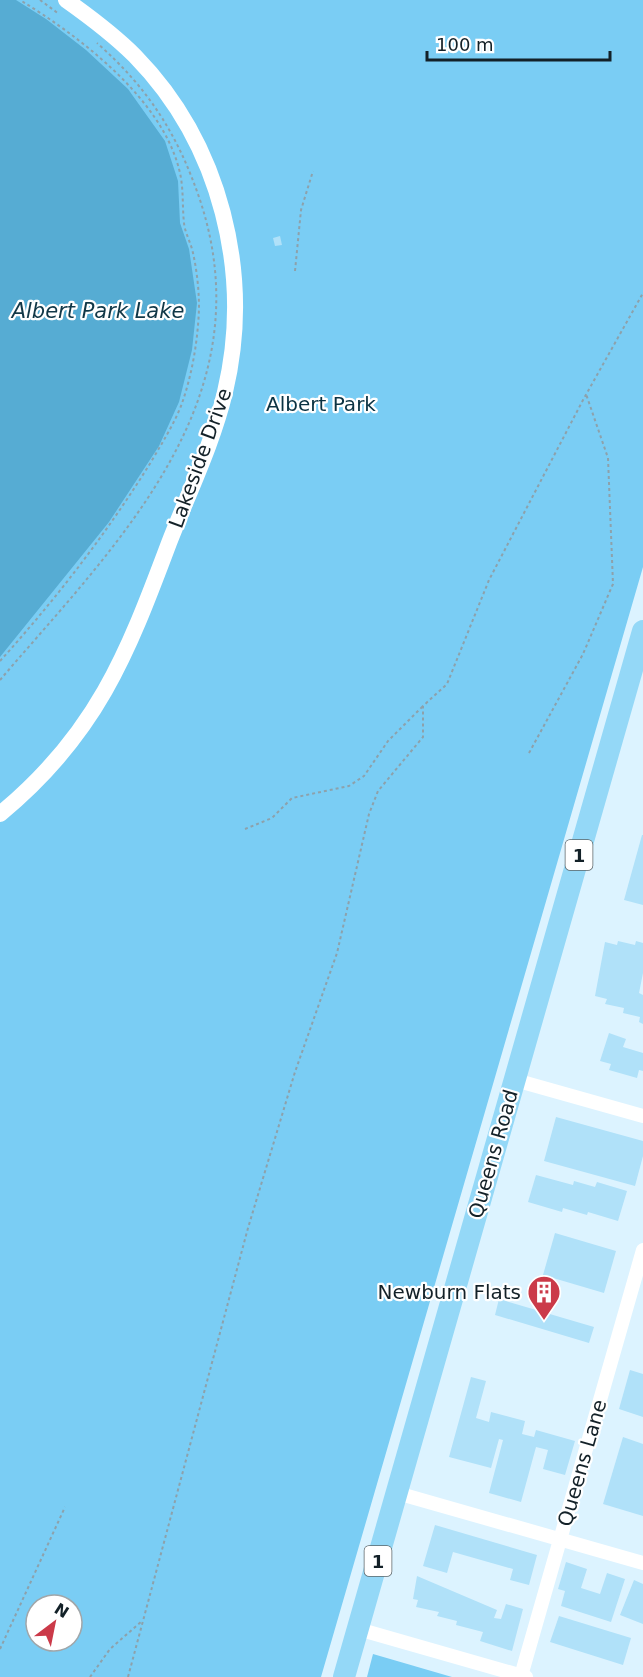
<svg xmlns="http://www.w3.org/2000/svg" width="643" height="1677" viewBox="0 0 643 1677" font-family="'DejaVu Sans',sans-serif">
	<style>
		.green { fill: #7acdf4; fill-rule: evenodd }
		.water { fill: #56acd3 }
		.building { fill: #b0e1f9 }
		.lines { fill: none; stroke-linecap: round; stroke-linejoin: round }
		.path { stroke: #8da1ab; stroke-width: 2; stroke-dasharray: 3 3; stroke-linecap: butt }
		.minor { stroke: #fff; stroke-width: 14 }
		.tertiary { stroke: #fff; stroke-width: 16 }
		.trunk { stroke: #94d8f7; stroke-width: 22 }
		.labels { text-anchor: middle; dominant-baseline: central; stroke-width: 4.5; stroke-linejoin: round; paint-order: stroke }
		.shield { fill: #fff; stroke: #5a6468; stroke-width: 1.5 }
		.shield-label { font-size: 18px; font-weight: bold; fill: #132128 }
		.park-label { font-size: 20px; fill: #0b3343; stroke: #fff }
		.street-label { font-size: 20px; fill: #132128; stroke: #fff }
		.poi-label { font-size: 20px; fill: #132128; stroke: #fff; text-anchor: end }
		.water-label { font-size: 21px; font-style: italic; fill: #113848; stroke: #fff }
	</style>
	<rect width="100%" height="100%" fill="#dcf3ff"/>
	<g class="green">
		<path d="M0,0H643V567L321,1677H0ZM36,1605H72V1641H36Z"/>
		<polygon points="373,1654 452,1677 367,1677"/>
	</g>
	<polygon class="water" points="0,0 16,0 46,19 86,50 128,89 165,141 178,181 180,223 189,249 197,303 192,350 179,402 159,446 109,522 0,657"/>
	<g class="building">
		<polygon points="280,236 282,245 275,246 273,238"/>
		<polygon points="642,835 643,835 643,905 624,900"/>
		<polygon points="618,941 635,945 636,941 643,943 643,973 639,993 643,995 643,1024 639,1022 640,1017 623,1013 624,1008 605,1004 607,999 595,996 605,942 617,945"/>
		<polygon points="609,1033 626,1039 623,1047 643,1053 643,1071 639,1070 637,1078 609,1070 611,1064 600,1061"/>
		<polygon points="556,1117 643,1141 643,1156 635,1186 544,1161"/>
		<polygon points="536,1175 573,1185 574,1181 595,1187 597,1182 627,1191 618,1221 588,1212 587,1215 563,1208 562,1212 528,1202"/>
		<polygon points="555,1233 616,1251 604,1293 543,1275"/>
		<polygon points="499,1299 594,1327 589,1343 495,1315"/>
		<polygon points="630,1370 643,1374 643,1417 619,1409"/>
		<polygon points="471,1377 486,1381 476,1418 489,1422 491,1412 525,1421 522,1434 534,1437 536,1430 575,1441 565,1475 543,1469 548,1450 536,1447 521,1502 489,1493 503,1440 499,1439 491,1468 449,1457"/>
		<polygon points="623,1437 643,1444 643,1516 603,1504"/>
		<polygon points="435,1525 537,1555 529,1585 510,1580 513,1569 453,1552 447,1573 423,1566"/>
		<polygon points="566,1562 587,1569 581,1588 600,1594 607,1573 625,1579 611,1622 561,1606 565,1591 558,1589"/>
		<polygon points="417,1576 497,1610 494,1618 501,1619 506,1604 523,1609 512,1651 480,1641 483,1632 456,1625 457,1621 437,1616 439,1612 416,1607 418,1600 413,1599"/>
		<polygon points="634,1580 643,1584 643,1624 620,1615"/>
		<polygon points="559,1616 631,1638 623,1665 550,1642"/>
	</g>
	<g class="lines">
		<g class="path">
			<polyline points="40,0 59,14"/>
			<polyline points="295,271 301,210 313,171"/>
			<path d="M0,661C56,599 107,533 151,462C162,443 173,426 181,406C192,376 198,340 199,308C199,290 197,271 193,253C191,243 185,233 184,223C182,205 184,187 179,169C161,98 79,36 20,0"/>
			<path d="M0,680C118,542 266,400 200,200C178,135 149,89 97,43"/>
			<polyline points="529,753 583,654 613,584 608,458 586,394"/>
			<polyline points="245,829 272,818 292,798 349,786 364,776 388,741 423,706"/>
			<polyline points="0,1649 65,1507"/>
			<polyline points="90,1677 110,1649 142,1621"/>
			<polyline points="128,1677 248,1228 295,1072 337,953 369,814 378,791 423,737 423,706 447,684 489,580 583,400 643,293"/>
		</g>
		<g class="minor">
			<polyline points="515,1080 643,1116"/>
			<polyline points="397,1493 643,1563"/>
			<polyline points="358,1629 526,1677"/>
			<polyline points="521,1676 643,1250"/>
		</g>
		<path class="tertiary" d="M0,814C96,735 127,655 169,543C188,494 213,443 225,392C253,274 221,144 135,56C114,35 90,17 66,0"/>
		<polyline class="trunk" points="344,1677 643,631"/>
	</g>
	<defs>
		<symbol id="building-pin" viewBox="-11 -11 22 30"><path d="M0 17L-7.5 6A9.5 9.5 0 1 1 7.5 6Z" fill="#cb3a49" stroke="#fff"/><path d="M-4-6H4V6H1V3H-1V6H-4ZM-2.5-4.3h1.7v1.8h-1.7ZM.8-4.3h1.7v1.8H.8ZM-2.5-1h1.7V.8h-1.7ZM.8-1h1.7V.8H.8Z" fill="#fff"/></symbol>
	</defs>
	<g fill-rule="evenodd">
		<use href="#building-pin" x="525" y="1273" width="38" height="52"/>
	</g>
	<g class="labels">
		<g class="shield">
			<rect x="565.5" y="840" width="27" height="30" rx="4.5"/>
			<rect x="364.5" y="1546" width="27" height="30" rx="4.5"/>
		</g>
		<g class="shield-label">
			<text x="579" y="855">1</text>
			<text x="378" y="1561">1</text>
		</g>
		<g class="park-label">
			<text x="321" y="404">Albert Park</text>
		</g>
		<g class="street-label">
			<text transform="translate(200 458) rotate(-70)">Lakeside Drive</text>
			<text transform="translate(493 1154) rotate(-74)">Queens Road</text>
			<text transform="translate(582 1463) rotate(-74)">Queens Lane</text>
		</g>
		<g class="poi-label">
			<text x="521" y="1292">Newburn Flats</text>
		</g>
		<g class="water-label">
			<text x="98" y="311">Albert Park Lake</text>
		</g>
	</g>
	<g transform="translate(54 1623) rotate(32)"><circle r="28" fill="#ffffff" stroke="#a1a6a9" stroke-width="1.5"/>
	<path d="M0-4.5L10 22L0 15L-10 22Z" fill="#cb3a49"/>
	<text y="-9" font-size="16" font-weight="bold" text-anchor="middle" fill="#132128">N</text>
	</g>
	<path d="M427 51v9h183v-9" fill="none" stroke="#132128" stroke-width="3"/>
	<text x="436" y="51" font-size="18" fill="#132128" stroke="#ffffff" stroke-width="4.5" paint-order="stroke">100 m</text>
</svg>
